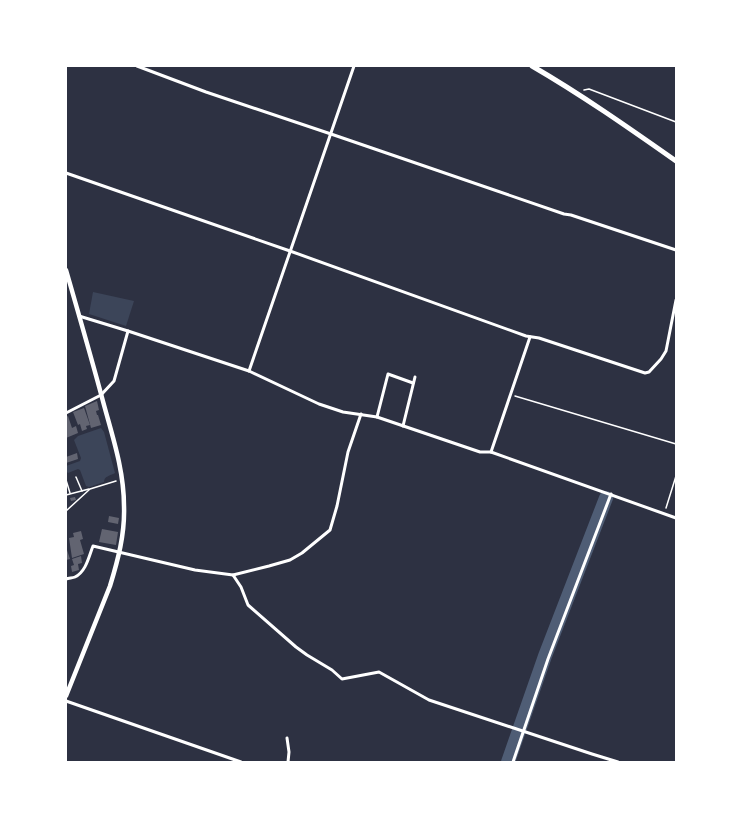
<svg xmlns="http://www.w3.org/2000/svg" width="742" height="828" viewBox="0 0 742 828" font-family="'PT Serif',serif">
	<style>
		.green { fill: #3c4559 }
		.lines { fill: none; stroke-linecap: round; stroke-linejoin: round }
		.river { stroke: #4f5d75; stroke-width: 14 }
		.building { fill: #626471 }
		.path { stroke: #fff; stroke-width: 1.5 }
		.minor { stroke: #fff; stroke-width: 3 }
		.secondary { stroke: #fff; stroke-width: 4.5 }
		.primary { stroke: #fff; stroke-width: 5 }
	</style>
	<rect width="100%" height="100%" fill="#2d3142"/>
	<g class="green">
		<polygon points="93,292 134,301 126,326 89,314"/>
		<path d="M101,428L104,432L115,473C110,476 104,476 104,482L89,487L86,486L80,470L78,469L68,473L66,471V466L80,461L81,458L74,440L78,436Z"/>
	</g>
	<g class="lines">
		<polyline class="river" points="508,762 545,656 606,498"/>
	</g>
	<g class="building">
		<polygon points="97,401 99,410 96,411 97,415 98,415 101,425 91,428 85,406"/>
		<polygon points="84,408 90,425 86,426 87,429 82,431 80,424 78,425 73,412"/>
		<polygon points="68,416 72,428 76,426 78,433 66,438 66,417"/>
		<polygon points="77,453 78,459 66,463 66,457"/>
		<polygon points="75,497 76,500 71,501 70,498"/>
		<polygon points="109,516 119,518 118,524 108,522"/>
		<polygon points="102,529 118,532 116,545 99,542"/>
		<polygon points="81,531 83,539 80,540 84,554 72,558 69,538 74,537 73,533"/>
		<polygon points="66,547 70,559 66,560"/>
		<polygon points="81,556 82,563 78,564 79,570 72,572 71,566 74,565 72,559"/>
	</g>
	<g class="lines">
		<g class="path">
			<polyline points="584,90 589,89 676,122"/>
			<polyline points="515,396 676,444"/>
			<polyline points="76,477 82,491"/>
			<polyline points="66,480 70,493"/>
			<polyline points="66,495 89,489"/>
			<polyline points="666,508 676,476"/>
			<polyline points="66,511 90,489 116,481"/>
		</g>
		<g class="minor">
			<polyline points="137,66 206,92 331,134 564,214 571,215 676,250"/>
			<polyline points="66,173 290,251 526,336 539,338 645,373 649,372 661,359 666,351 676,300"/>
			<polyline points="79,316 128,331 249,371 319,404 343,412 377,417 480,452 491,452 676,518"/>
			<polyline points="249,371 354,66"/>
			<polyline points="66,413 101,395 114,381 128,331"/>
			<polyline points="377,417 388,374 413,383"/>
			<polyline points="403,426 415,377"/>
			<polyline points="491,452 530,337"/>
			<polyline points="233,575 241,587 248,605 296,647 307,655 332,670 342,679 379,672 429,700 592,754 618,762"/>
			<path d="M66,579C69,578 73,578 75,577C86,572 89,556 93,546L195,570L233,575L269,566L290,560L302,553L330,530L337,506L348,452L361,414"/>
			<polyline points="66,701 241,762"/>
			<polyline points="287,738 289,752 288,762"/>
			<polyline points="513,762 548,659 611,494"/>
		</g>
		<path class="secondary" d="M66,270C79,315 92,360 104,405C113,438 124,471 124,506C125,534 118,560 110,586L66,696"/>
		<path class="primary" d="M532,66C582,95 629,128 676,161"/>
	</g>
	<rect width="742" height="828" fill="none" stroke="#ffffff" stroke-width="134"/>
</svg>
